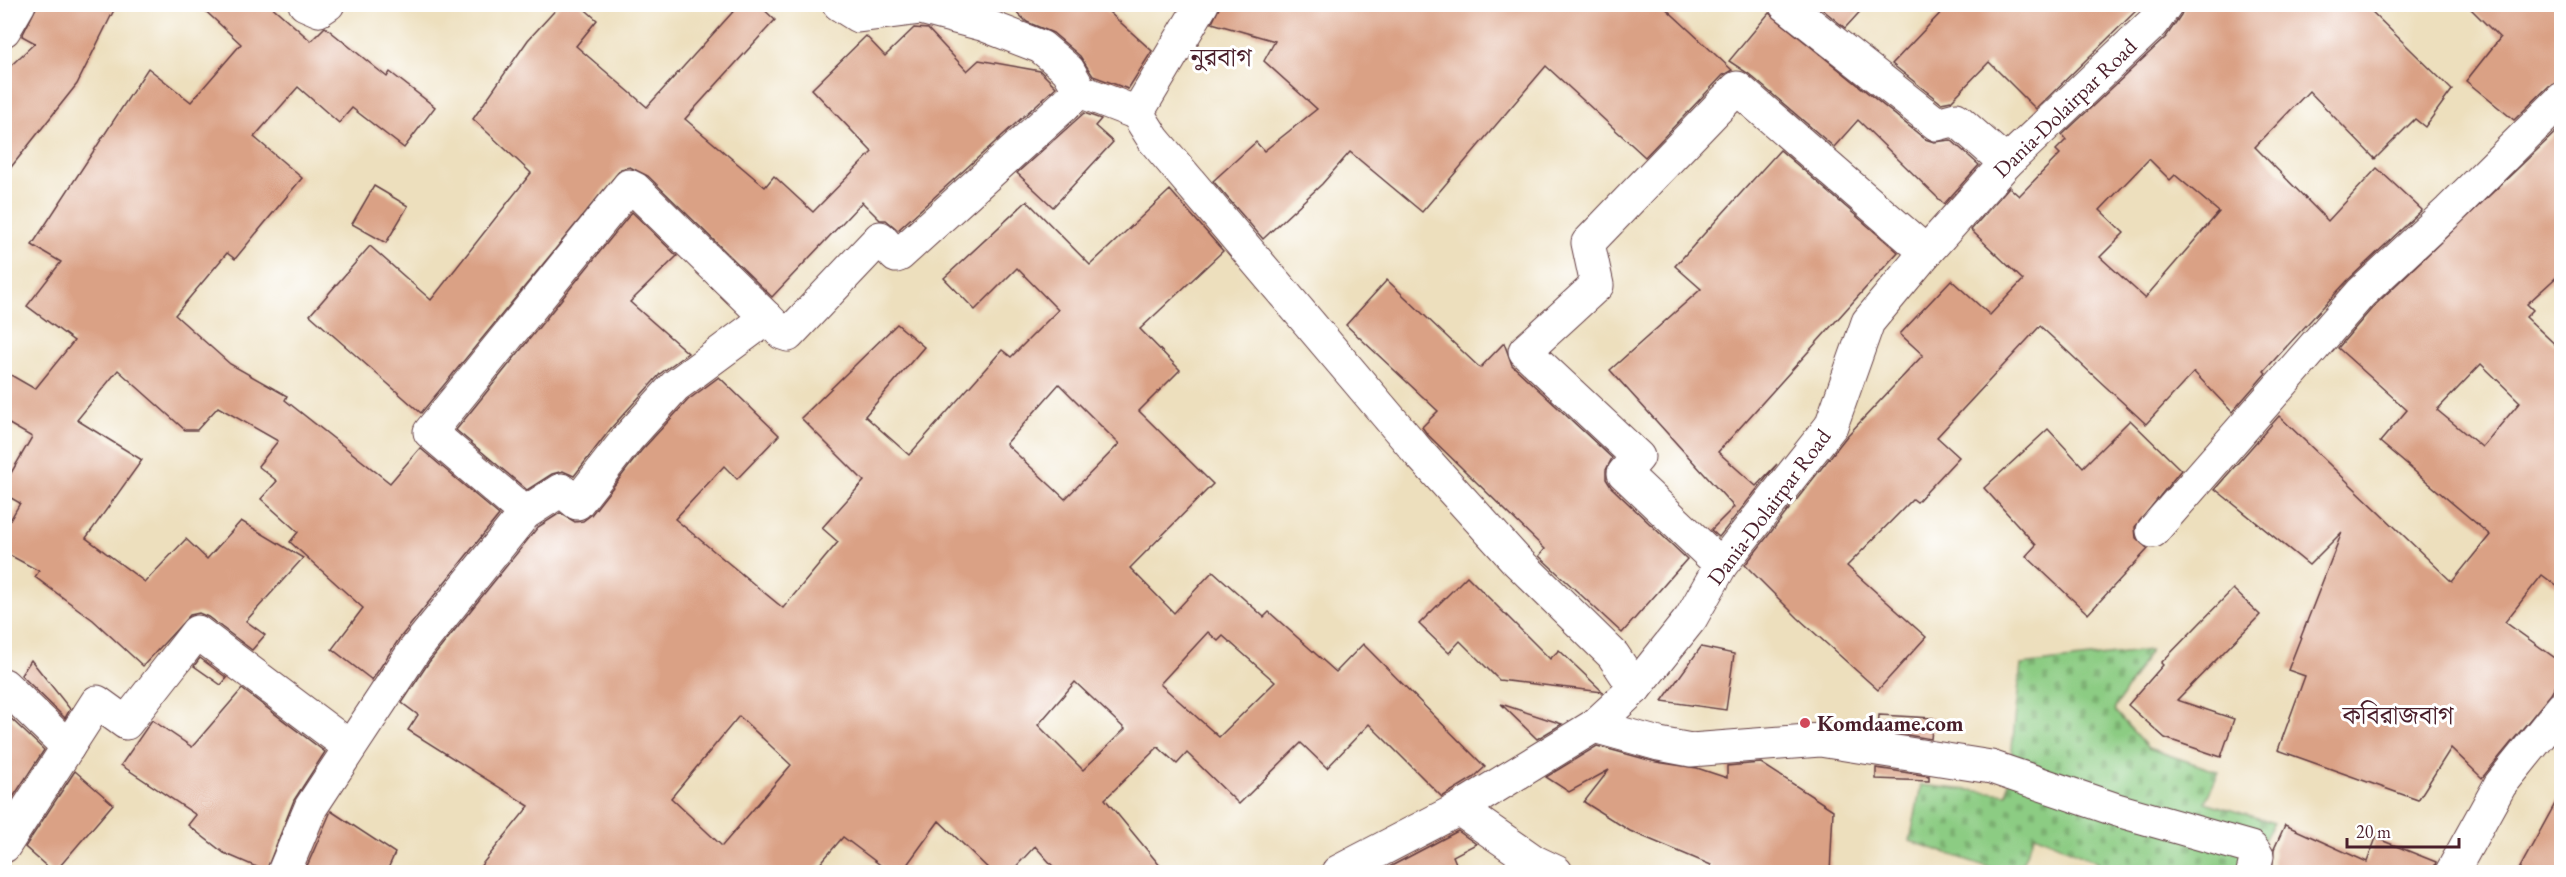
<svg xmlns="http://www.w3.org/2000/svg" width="2566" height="877" viewBox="0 0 2566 877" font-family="'EB Garamond','Noto Serif Bengali',serif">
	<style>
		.cemetery { fill: url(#cemetery-stones); stroke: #6b7657; stroke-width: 1.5 }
		.building { fill: #daa185; fill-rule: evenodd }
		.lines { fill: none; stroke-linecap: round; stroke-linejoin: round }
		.street-casing { stroke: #623c41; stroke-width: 35 }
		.street { stroke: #fff; stroke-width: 33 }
		.poi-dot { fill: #d1495b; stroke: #fff; stroke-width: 2 }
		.labels { text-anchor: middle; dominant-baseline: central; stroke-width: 6; stroke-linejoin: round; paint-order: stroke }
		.street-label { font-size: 22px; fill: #4a1f2b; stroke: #fff }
		.poi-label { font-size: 22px; font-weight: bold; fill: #4a1f2b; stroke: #fff; text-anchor: start }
		.quarter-label { font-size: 26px; fill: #4a1f2b; stroke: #fff }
	</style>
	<defs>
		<pattern id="cemetery-stones" width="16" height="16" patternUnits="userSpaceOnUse" patternTransform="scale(1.5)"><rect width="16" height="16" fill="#8ccc83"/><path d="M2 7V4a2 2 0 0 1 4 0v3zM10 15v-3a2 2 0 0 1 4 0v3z" fill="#7aaf71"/></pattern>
	</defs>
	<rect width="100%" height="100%" fill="#fff"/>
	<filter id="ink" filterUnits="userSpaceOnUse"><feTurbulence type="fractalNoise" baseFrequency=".0167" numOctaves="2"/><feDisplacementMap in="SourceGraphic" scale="12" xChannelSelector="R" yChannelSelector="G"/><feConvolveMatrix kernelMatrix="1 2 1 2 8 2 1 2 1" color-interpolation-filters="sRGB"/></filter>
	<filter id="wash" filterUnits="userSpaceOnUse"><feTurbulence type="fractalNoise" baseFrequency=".008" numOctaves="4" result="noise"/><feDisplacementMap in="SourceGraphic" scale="24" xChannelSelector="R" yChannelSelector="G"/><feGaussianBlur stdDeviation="1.35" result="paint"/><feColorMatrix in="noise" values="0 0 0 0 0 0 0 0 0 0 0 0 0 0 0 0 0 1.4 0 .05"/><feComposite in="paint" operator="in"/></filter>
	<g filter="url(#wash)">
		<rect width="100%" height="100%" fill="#eddfbd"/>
		<polygon class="cemetery" points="2150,650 2114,710 2148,748 2219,772 2205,802 2274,823 2245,872 2094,872 2099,863 2035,834 2018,872 2003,872 1910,841 1921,785 2007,794 2021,665"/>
		<g id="blocks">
			<g class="building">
				<polygon points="38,4 117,4 77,84 4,176 4,72 35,43 22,36"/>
				<polygon points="198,4 269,4 311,41 325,27 387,77 390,72 435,107 404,148 352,108 339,123 298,87 254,137 302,178 235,259 227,253 175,315 230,364 287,396 285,400 390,483 420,448 499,515 399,639 372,680 332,649 363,608 290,542 298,532 261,499 277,481 258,466 278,441 218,407 197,430 185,430 118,370 77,420 142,460 86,538 145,582 186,539 207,559 241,521 303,558 246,621 265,635 252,650 208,617 199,613 190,615 143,666 93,620 35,577 39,571 4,552 4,531 20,503 4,494 4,485 32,437 4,421 4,371 35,389 74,341 27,306 61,262 32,245 148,68 191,102 241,44"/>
				<polygon points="561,4 579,4 597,20 576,46 647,107 740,4 758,4 775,20 685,119 765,187 774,176 813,212 872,152 812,89 866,36 885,56 914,28 928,29 967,71 979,60 1040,71 1056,87 898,230 886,220 880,220 862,202 772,297 648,176 630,167 621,169 421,413 310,315 370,246 431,300 531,173 473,119 528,40"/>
				<polygon points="1008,4 1100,4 1152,51 1128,89 1093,76 1080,56 1053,33 1027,22"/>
				<polygon points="1221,4 1661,4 1732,70 1723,75 1645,157 1546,66 1422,212 1350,152 1322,184 1263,239 1213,181 1256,142 1264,151 1317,109 1264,61 1275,41 1212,23"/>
				<polygon points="1816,4 1867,4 1845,28"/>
				<polygon points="1949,4 2143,4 2036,109 1989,62 1951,101 1941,103 1892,64"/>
				<path d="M2185,4H2364L2452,90L2425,127L2415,119L2375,159L2309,91L2255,147L2328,221L2377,168L2422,210L2347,281L2264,371L2266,373L2232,412L2194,372L2146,424L2040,326L1937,437L1959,457L1917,502L1913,499L1847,566L1926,637L1878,690L1798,618L1745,565L1847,436L1923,355L1900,334L1951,280L1990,315L2023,280L1971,230L2009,187L2019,196L2060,154L2056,150L2066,140L2062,135L2166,37L2181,15ZM2149,159L2170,180L2175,175L2219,212L2145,298L2100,257L2124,233L2100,210Z"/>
				<polygon points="2466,4 2562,4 2562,81 2549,86 2514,120 2466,81 2500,38"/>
				<polygon points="1769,13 1925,139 1934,142 1951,140 1979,165 1944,204 1858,120 1834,147 1749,74 1729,61"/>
				<polygon points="1084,113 1101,119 1095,126 1113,142 1053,207 1017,173"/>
				<path d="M2562,126V272L2527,304L2533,310L2526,317L2562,351V590L2542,575L2505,622L2562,663V676L2551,694L2482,778L2451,748L2418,800L2278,750L2305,676L2288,670L2342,532L2309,565L2215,489L2279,416L2452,582L2490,535L2380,442L2407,410L2338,348L2374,306ZM2481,364L2520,402L2482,447L2437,410Z"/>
				<polygon points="1780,150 1898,252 1718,452 1756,486 1777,464 1719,537 1711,530 1734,507 1610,370 1701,289 1675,266"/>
				<polygon points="374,186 408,206 386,243 352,224"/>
				<path d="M1170,190L1223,251L1140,329L1180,370L1139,411L1213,484L1130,568L1174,613L1213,571L1264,617L1269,612L1336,672L1363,644L1485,767L1473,778L1442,797L1369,724L1327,768L1301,743L1239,804L1187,753L1177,764L1158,747L1105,799L1166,873H1059L1035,846L1010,873H993L939,821L901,873H891L843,837L812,873H475L529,806L408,730L418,715L402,703L429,662L538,527L560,513L575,522L583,521L591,515L641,451L688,400L719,377L779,435L737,479L724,466L675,519L783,608L838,542L822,528L864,481L801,418L897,324L924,347L865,416L909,455L1002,350L1011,357L1058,310L1017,268L975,310L944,278L1027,201L1090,265ZM1059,384L1119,444L1065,499L1006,444ZM1208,632L1218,641L1223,636L1275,682L1219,737L1160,684ZM1075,682L1125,729L1083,770L1038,725ZM739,716L791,765L722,846L671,798Z"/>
				<polygon points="632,212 677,256 630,302 688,353 661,373 612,427 574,476 563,471 552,474 527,490 456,430"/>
				<polygon points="1387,280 1480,368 1504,343 1512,365 1612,458 1606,470 1606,479 1611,487 1687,559 1622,633 1539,556 1545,549 1427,434 1422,427 1438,411 1346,325"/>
				<polygon points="2130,420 2181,470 2135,527 2136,538 2148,549 2088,614 2026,556 2036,545 1984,488 2048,429 2083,467"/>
				<polygon points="1467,576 1550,659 1559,650 1603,692 1499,680 1460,641 1449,653 1419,624"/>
				<polygon points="2233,589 2260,615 2177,700 2234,719 2221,757 2165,738 2128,705 2163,665 2161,663"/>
				<polygon points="1701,647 1734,654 1726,710 1662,701"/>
				<polygon points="200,658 227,678 221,685 194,666"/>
				<polygon points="31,660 70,709 65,718 21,675"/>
				<polygon points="242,689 325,752 294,800 266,871 224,853 188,825 196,815 121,765 152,720 192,747"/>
				<polygon points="1501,704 1562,724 1537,739"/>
				<polygon points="4,712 44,750 4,811"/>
				<polygon points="1879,715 1933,718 1931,739 1878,730"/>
				<polygon points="1597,746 1656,762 1697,768 1727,778 1727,766 1761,763 1833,810 1830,873 1710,873 1711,865 1630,831 1584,802 1609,770 1569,792 1546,777"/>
				<polygon points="1876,768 1929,776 1929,781 1876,779"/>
				<polygon points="75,771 113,804 54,873 25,847"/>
				<polygon points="2562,791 2562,873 2517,873"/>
				<polygon points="331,811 395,853 386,873 304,873"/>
				<polygon points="2285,825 2367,862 2376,838 2436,862 2433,873 2272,873 2274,849"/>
				<polygon points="1458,831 1476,844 1453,856 1460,873 1378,873"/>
			</g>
		</g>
	</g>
	<g filter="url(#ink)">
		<use href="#blocks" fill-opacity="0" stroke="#623c41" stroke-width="1.5"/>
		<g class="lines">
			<defs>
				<g id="street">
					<polyline points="305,4 319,10 328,4"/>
					<polyline points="839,4 858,16 921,8 982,24 1041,47 1068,70 1080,91 1137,113"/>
					<polyline points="1202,4 1137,113 1154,140 1419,453 1516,560 1613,655 1635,688"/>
					<polyline points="1785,4 1937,124 1956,119 2006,163"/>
					<polyline points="4,30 19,4"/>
					<polyline points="525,513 430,432 629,186 635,189 767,318"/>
					<polyline points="2153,531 2361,293 2449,211 2562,99"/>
					<polyline points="1721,565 1624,473 1638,457 1525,351 1597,285 1588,243 1737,88 1926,252"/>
					<polyline points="4,685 68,747"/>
					<polyline points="1594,726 1659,744 1691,750 1820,740 1991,767 2117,810 2251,848 2257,856 2253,872"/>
					<polyline points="1459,809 1535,862 1556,872"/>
					<polyline points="4,846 97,702 126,723 197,632 350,747"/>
					<polyline points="284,872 311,807 414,651 525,513 561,490 577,503 627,439 675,386 767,318 782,333 788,335 880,238 896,256 899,255 1080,91"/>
					<polyline points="1338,872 1459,809 1594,726 1635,688 1691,618 1721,565 1831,426 1868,322 1926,252 2006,163 2153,23 2166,4"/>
					<polyline points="2452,872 2500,785 2562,708"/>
				</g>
			</defs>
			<use href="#street" class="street-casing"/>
			<use href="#street" class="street"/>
		</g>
	</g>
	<circle class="poi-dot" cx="1805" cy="723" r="6"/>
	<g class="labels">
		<g class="street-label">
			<text transform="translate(2065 108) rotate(-44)">Dania-Dolairpar Road</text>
			<text transform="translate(1769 507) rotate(-53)">Dania-Dolairpar Road</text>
		</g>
		<g class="poi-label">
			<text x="1817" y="723">Komdaame.com</text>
		</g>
		<g class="quarter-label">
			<text x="1221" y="57">নুরবাগ</text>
			<text x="2398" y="715">কবিরাজবাগ</text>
		</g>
	</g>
	<rect width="2566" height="877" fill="none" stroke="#fff" stroke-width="24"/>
	<path d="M2347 838v9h112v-9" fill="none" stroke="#4a1f2b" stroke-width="3"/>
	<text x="2356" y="838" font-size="18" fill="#4a1f2b" stroke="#ffffff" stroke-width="4.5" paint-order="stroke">20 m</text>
</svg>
